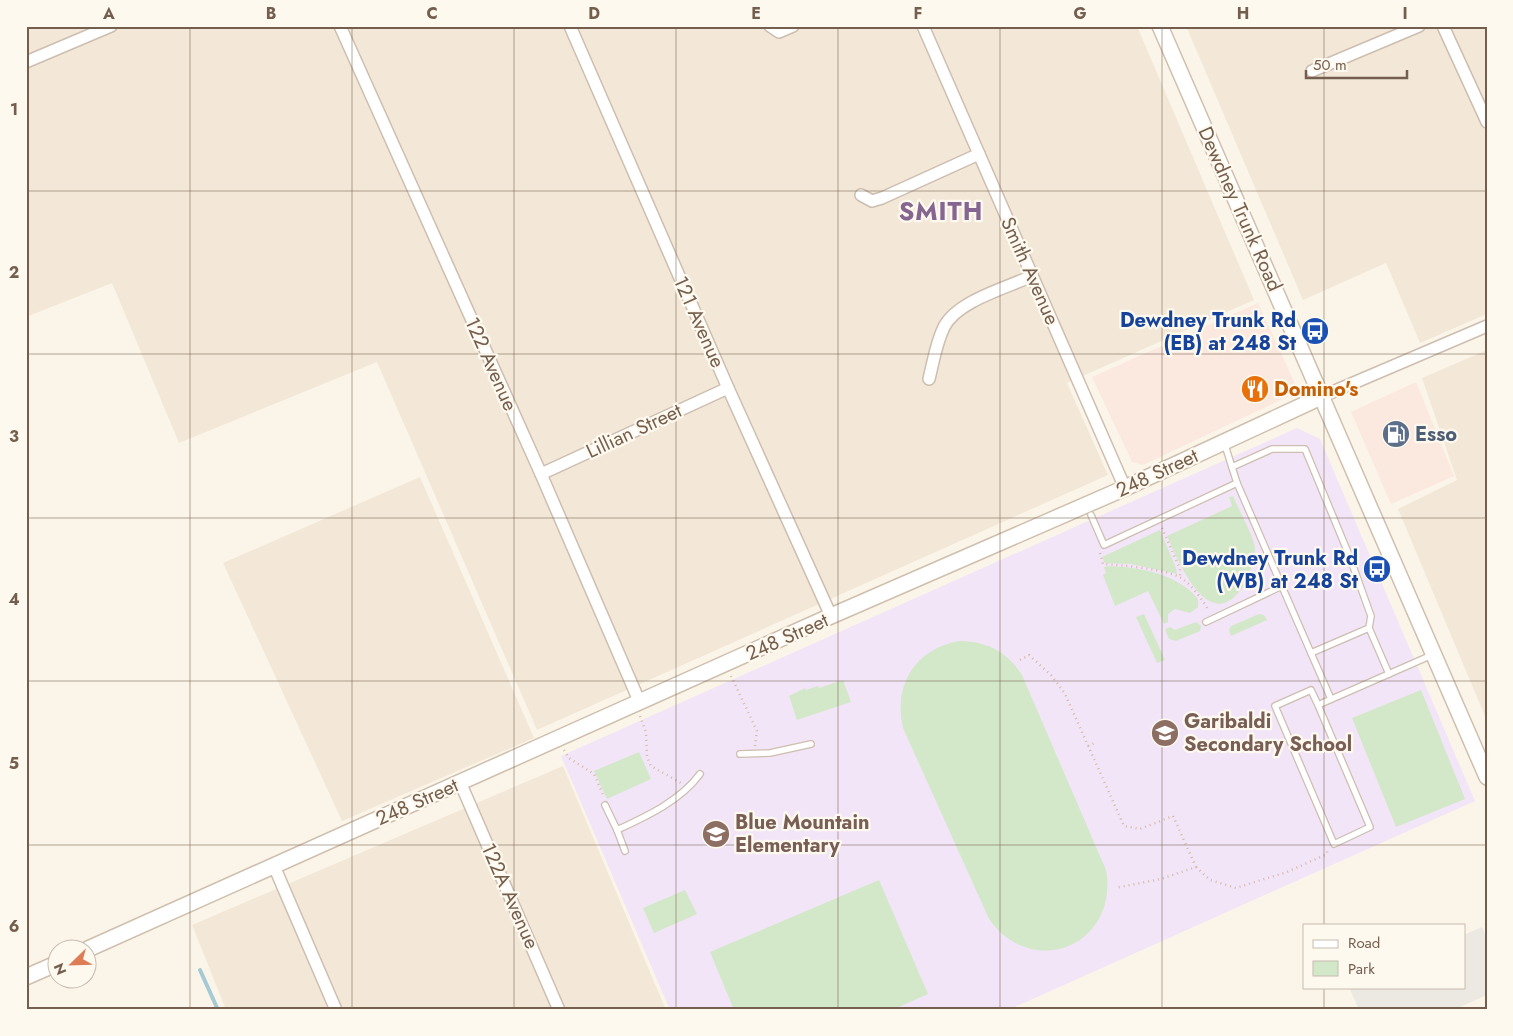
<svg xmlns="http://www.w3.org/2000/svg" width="1513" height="1036" viewBox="0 0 1513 1036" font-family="Jost,sans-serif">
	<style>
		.residential { fill: #f3e8d8 }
		.commercial { fill: #fbe8de }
		.industrial { fill: #ece8e2 }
		.education { fill: #f2e5f8 }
		.green { fill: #d3e8c8 }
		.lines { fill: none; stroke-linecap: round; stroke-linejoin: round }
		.stream { stroke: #a5cad5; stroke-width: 4 }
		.lane-casing { stroke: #cdbeaf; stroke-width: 8 }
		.street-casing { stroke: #cdbeaf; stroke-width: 14 }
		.secondary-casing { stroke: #cfbfad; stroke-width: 18 }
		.path { stroke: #d4baa5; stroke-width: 2.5; stroke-dasharray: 1 4; stroke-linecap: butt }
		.lane { stroke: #fff; stroke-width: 5.5 }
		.street { stroke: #fff; stroke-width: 11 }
		.secondary { stroke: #fff; stroke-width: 15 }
		.grid { fill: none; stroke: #745e4e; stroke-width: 1; stroke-opacity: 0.55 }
		.labels { text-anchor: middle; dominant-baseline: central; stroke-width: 4.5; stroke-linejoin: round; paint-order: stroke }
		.street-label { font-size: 20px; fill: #745e4e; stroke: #fef9ef }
		.transit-label { font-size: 20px; font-weight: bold; fill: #164399; stroke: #fef9ef; text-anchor: end }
		.food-label { font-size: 20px; font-weight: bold; fill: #c56008; stroke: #fef9ef; text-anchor: start }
		.service-label { font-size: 20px; font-weight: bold; fill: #4e5e75; stroke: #fef9ef; text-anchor: start }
		.education-label { font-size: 20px; font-weight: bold; fill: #785e54; stroke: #fef9ef; text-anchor: start }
		.district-label { font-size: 25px; font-weight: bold; letter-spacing: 1px; fill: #856690; stroke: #fef9ef }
		.neatline { fill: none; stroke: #745e4e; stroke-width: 2 }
		.grid-label { font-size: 16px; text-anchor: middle; font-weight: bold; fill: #745e4e }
	</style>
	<rect width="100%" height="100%" fill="#fbf5e9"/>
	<g class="residential">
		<polygon points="26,26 1137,26 1254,300 1067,383 1108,475 537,730 377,362 179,443 112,283 26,317"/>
		<polygon points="1186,26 1487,26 1487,314 1420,343 1386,263 1303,300"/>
		<polygon points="1487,350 1487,721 1398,509 1457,480 1422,378"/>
		<polygon points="420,477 534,738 342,821 223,563"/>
		<polygon points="563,766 666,1010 226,1010 192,925"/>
	</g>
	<g class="commercial">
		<polygon points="1258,303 1296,386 1293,394 1143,465 1132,462 1092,377"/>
		<polygon points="1416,382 1454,476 1391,504 1351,412"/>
	</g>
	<polygon class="industrial" points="1482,927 1487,939 1487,995 1453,1010 1359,1010 1349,987 1464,987 1464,935"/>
	<polygon class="education" points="1297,428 1320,439 1475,801 1008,1010 670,1010 561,756"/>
	<g class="green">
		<path d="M1233,496C1237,506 1256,541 1255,549C1254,563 1248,582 1239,592C1206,632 1177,558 1167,536L1232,506L1229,497Z"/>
		<polygon points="1160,530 1176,568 1177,574 1131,564 1105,563 1102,557"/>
		<path d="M1108,566C1140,567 1178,574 1198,599V607L1190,613L1175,609L1168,614V622L1164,624L1148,591L1115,606L1103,575L1106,573L1104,567Z"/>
		<polygon points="1144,614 1165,660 1157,663 1136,617"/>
		<polygon points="1259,614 1264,615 1267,620 1231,636 1229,630 1231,626"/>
		<polygon points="1196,622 1201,626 1200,631 1176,641 1169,639 1165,629 1170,627 1175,630"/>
		<path d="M959,641C987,641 1007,652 1022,675L1106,870C1119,945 1033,981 989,919L903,728C893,685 915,649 959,641Z"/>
		<polygon points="843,680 851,702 797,720 789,696 805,688 806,690 818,686 819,688"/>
		<polygon points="1421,690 1465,799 1396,827 1352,718"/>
		<polygon points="639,752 651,779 607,799 594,771"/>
		<polygon points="879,880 928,994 892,1010 734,1010 710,952"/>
		<polygon points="685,890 697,914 654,933 643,908"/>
	</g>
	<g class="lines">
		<polyline class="stream" points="200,970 218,1010"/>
		<defs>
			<g id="lane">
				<polyline points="1224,442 1237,483"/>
				<polyline points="1232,467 1272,449 1305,449 1349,555 1371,616 1369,628 1389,674"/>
				<polyline points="1091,515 1104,545 1237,483 1331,699"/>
				<polyline points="1206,622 1282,586"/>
				<polyline points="1311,653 1369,628"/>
				<polyline points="1318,705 1370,827 1334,844 1275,706 1311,690 1318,705 1432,655"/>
				<polyline points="740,754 770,753 811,744"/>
				<path d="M605,805L617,830C647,816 680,801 700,774"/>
				<polyline points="617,830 625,851"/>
			</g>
			<g id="street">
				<polyline points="340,26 541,474 640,703"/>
				<polyline points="570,26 728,388 831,616"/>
				<polyline points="770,26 779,32 793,26"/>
				<polyline points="923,26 1125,488"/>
				<polyline points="1443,26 1487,122"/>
				<polyline points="26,62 111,26"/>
				<polyline points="1312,71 1419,26"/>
				<polyline points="861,195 872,201 882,198 979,154"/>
				<path d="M929,379C933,363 936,343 944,327C957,301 1006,288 1032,276"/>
				<polyline points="1323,396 1487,326"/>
				<polyline points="541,474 728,388"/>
				<polyline points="460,782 559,1010"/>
				<polyline points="274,866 336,1010"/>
			</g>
			<g id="secondary">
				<polyline points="1160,26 1487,777"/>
				<polyline points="88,949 831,616 1125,488 1323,396"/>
				<polyline points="26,977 58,963"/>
			</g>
		</defs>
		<use href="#lane" class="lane-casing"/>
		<use href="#street" class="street-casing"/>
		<use href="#secondary" class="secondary-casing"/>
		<g class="path">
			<polyline points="1162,528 1180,569 1180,577"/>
			<path d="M1100,553L1103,564C1122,565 1166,569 1181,578C1192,585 1202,599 1209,611"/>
			<polyline points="1020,660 1029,655 1052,676 1065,694 1124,826 1140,829 1173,816 1196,867 1161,879 1115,888"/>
			<polyline points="731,676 757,731 755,746"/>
			<polyline points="640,716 646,732 647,757 651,766 681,783"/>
			<polyline points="1088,746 1097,742"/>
			<polyline points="564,750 569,758 594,774 604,797"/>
			<polyline points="1196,867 1210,880 1236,888 1287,872 1327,854 1327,850"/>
		</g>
		<use href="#lane" class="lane"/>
		<use href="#street" class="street"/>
		<use href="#secondary" class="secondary"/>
	</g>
	<path class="grid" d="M190,26V1010M352,26V1010M514,26V1010M676,26V1010M838,26V1010M1000,26V1010M1162,26V1010M1324,26V925M26,191H1487M26,354H1487M26,518H1487M26,681H1487M26,845H1487M1324,987V1010"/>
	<defs>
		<symbol id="bus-disc" viewBox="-11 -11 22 22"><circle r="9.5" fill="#1a4fb4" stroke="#fef9ef"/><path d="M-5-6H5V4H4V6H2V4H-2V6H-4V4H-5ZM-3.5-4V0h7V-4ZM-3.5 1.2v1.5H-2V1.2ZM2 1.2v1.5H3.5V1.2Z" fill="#fff"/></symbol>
		<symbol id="restaurant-disc" viewBox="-11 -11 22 22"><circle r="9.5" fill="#e8710a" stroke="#fef9ef"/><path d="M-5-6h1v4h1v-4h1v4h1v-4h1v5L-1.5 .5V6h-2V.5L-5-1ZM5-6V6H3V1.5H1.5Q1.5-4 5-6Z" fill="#fff"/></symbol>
		<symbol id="fuel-disc" viewBox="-11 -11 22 22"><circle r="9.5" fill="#5c6f8a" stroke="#fef9ef"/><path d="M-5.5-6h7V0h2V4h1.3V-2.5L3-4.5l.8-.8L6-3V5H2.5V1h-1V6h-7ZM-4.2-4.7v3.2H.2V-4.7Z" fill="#fff"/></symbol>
		<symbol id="school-disc" viewBox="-11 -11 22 22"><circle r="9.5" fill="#8d6e63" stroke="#fef9ef"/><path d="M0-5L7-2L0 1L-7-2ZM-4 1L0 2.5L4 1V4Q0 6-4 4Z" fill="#fff"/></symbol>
	</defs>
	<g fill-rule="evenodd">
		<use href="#bus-disc" x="1299" y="315" width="32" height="32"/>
		<use href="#restaurant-disc" x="1239" y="373" width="32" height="32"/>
		<use href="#fuel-disc" x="1380" y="418" width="32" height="32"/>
		<use href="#bus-disc" x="1361" y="553" width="32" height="32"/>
		<use href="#school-disc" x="1149" y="717" width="32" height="32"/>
		<use href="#school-disc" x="700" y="818" width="32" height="32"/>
	</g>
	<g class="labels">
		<g class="street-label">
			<text transform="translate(1240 209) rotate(66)">Dewdney Trunk Road</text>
			<text transform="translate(1030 271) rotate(66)">Smith Avenue</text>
			<text transform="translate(699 322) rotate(66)">121 Avenue</text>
			<text transform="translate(491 364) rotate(66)">122 Avenue</text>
			<text transform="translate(634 431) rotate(-25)">Lillian Street</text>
			<text transform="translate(1157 473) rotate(-25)">248 Street</text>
			<text transform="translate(787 637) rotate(-24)">248 Street</text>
			<text transform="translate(417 802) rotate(-24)">248 Street</text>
			<text transform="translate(510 896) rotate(66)">122A Avenue</text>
		</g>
		<g class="transit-label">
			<text x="1296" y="320">Dewdney Trunk Rd<tspan x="1296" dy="23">(EB) at 248 St</tspan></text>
			<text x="1358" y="558">Dewdney Trunk Rd<tspan x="1358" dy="23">(WB) at 248 St</tspan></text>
		</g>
		<g class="food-label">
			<text x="1274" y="389">Domino's</text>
		</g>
		<g class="service-label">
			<text x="1415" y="434">Esso</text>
		</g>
		<g class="education-label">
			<text x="1184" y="721">Garibaldi<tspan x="1184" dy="23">Secondary School</tspan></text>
			<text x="735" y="822">Blue Mountain<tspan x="735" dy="23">Elementary</tspan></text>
		</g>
		<g class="district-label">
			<text x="941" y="211">SMITH</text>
		</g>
	</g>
	<rect width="1513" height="1036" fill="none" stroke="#fef9ef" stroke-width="55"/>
	<rect x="1303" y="924" width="162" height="65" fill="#fef9ef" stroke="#c7bbaf"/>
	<rect x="1313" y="940" width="25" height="8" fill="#ffffff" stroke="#c7bbaf"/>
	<text x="1348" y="948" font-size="15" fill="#745e4e">Road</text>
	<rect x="1313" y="961" width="25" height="15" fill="#d3e8c8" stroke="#c7bbaf"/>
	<text x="1348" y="974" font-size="15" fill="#745e4e">Park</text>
	<g transform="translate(72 964) rotate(247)"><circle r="24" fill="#fef9ef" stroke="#c7bbaf"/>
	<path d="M0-4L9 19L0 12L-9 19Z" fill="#dd7d56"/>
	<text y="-8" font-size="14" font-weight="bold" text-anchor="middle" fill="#745e4e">N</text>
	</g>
	<path d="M1306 70v8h101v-8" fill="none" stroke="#745e4e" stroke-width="2.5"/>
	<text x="1313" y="70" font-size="15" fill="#745e4e" stroke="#fef9ef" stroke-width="4" paint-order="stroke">50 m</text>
	<rect x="28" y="28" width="1458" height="980" class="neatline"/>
	<g class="grid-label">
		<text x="109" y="19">A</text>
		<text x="271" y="19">B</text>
		<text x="432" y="19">C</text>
		<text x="594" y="19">D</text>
		<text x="756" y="19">E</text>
		<text x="918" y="19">F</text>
		<text x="1080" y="19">G</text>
		<text x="1243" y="19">H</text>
		<text x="1405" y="19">I</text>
		<text x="14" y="115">1</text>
		<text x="14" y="278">2</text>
		<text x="14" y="442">3</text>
		<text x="14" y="605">4</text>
		<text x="14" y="769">5</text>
		<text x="14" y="932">6</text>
	</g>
</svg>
